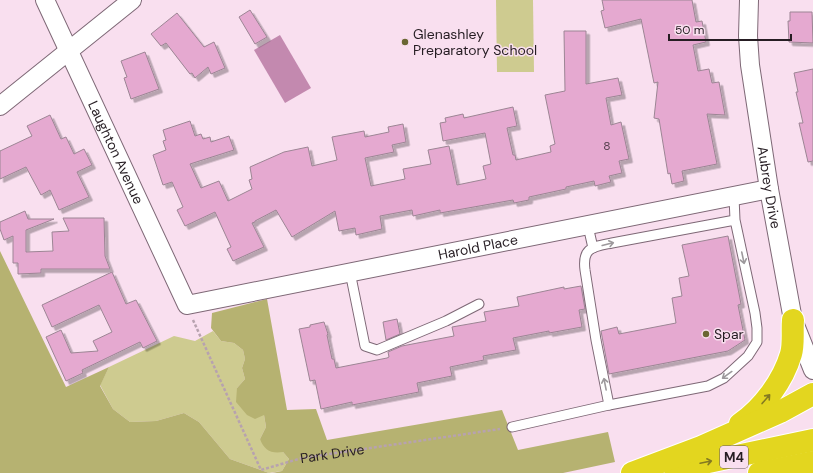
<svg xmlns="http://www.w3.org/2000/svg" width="813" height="473" viewBox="0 0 813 473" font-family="'DM Sans',sans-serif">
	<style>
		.green { fill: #cecb90 }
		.forest { fill: #b6b271 }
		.water { fill: #c389af }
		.building { fill: #e5a9d0; stroke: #9c8594; filter: url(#shadow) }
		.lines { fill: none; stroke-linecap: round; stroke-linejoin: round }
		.service-casing { stroke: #7e6876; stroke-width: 11 }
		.minor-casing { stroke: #7e6876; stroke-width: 20 }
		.motorway-casing { stroke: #fff; stroke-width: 24 }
		.path { stroke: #b7a2af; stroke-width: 2.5; stroke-dasharray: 3 2; stroke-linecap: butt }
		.service { stroke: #fff; stroke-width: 9 }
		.minor { stroke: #fff; stroke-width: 18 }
		.motorway { stroke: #e3d61f; stroke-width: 22 }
		.oneway { stroke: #9d999c }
		.oneway2 { stroke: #847a21 }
		.poi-dot { fill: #6a6633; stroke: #f9dfef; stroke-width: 1.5 }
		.labels { text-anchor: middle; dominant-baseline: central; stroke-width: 3; stroke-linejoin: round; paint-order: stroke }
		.number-label { font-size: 12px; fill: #56404e }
		.shield { fill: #f9dfef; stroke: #655760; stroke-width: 1 }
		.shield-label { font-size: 13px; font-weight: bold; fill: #261d23 }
		.poi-label { font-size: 14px; fill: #261d23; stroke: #f9dfef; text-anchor: start }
		.street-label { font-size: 14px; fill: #261d23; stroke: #f9dfef }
	</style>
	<defs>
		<filter id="shadow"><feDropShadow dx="3.5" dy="3.5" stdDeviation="0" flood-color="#0004"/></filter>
	</defs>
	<rect width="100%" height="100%" fill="#f9dfef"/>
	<g class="green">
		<polygon points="496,0 533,0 534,72 497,72"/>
		<polygon points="213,331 221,341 234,343 243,350 245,359 242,368 245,379 237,388 264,415 266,427 260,439 283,452 289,459 282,471 269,473 230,459 199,422 184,413 156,421 130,422 113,409 100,385 109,367 174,336 195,341"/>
	</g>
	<g class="forest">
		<polygon points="0,251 66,387 109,367 100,386 113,409 130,422 156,421 184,413 199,422 230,459 269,473 0,473"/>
		<path d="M267,299L287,410L316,409L327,440L502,410L518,450L608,432L615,462L563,473H272L282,471L289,459L283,452C271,454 264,450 260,439L266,427L264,415L255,419L247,415L236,402L237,388L245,379L242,368L245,359L243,350L234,343L221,341L211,328L212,313Z"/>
	</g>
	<polygon class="water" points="280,35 311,88 285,103 254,50"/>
	<g class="building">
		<polygon points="602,0 692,0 696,22 702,21 706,42 693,45 698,71 709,69 712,83 719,82 725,115 707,114 717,164 682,171 684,181 672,184 670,173 668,174 659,119 654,118 658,82 654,83 641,19 605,28 601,11 604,10"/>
		<polygon points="250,10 267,37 255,44 239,17"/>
		<polygon points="790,12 812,12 813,43 789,42 788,21 790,21"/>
		<polygon points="177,13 204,47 214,42 225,68 211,74 208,67 195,78 192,73 190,74 166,43 161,46 151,34"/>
		<polygon points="564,31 586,31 586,84 618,78 622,95 606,98 611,125 621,122 629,159 619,161 622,173 609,176 611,182 595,186 594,181 566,187 566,189 529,197 529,200 514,203 513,200 440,213 440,210 413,216 412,210 380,216 382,229 356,235 355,228 339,231 335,211 292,237 276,210 255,221 255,222 252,223 264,247 233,261 227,249 231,247 215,212 185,226 177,210 183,207 172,182 163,185 153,155 166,150 163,141 166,140 163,130 190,121 195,136 201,134 203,139 210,137 211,142 229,136 234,150 190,164 201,188 219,181 228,201 252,189 249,180 252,179 250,167 284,152 308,147 312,166 337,160 332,137 364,131 365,137 389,132 388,127 403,124 406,142 392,145 394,152 365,158 371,186 405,179 403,169 431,164 428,150 449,146 457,185 486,179 483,166 491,164 485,133 443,141 440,123 446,122 445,118 463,114 464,118 513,107 517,126 507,128 513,155 515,155 516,160 551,152 550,146 555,144 545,95 565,91"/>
		<polygon points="145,52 159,89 131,99 124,78 127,77 121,61"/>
		<polygon points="813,69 813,161 808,162 799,123 803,123 796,92 798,92 794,73"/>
		<polygon points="50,115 61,139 66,137 74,154 84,149 92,165 77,172 89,197 59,210 50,190 41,195 26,167 0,179 0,151 32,136 27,126"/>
		<polygon points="25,211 28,219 54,219 26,230 26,252 53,251 52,232 69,231 63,218 104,218 105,256 110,269 41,269 41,273 18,274 18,263 13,263 13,236 4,240 0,229 0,222"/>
		<polygon points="728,236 741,304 738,305 745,340 728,351 609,374 601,331 617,327 619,334 676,323 672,298 682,296 679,278 689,276 682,245"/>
		<polygon points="112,272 126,304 136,300 157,341 143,348 140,342 82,370 83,373 66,381 46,337 61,330 71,353 98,351 93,341 112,332 99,305 52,327 42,305"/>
		<polygon points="581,286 585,309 579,310 582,327 549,333 549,331 513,338 516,350 483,356 484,360 450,367 452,376 417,383 419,392 352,405 352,402 321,409 315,380 310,381 299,329 310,327 310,325 324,322 328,334 327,335 332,359 334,359 336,368 387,358 389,357 388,352 402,346 454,336 452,327 486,321 484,312 519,306 517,297 564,287 564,289"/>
		<polygon points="397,319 400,334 386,340 383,322"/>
	</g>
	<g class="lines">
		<defs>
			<g id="service">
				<path d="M734,197L735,220L755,313L757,328V342L748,356L724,378L708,386L609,405L596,340L585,270C582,247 593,247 612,243L735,220"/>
				<polyline points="588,226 593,248"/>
				<polyline points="350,272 365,346 377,350 446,321 479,304"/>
				<polyline points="512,427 609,405"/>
			</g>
			<g id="minor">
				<path id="s2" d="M45,0L187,305L769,189"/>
				<path id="s3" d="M749,0L748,36L750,65L769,189L793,320L813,370"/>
				<polyline points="0,106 132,0"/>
			</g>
			<g id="motorway">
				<path d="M740,424C763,408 783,381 791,354C794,344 792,331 793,320"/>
				<polyline points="675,469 813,440"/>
				<polyline points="632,473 701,447 780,412 813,394"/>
				<polyline points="759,473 813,462"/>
			</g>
		</defs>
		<use href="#service" class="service-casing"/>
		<use href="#minor" class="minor-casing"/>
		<use href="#motorway" class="motorway-casing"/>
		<path class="path" id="s1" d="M193,320L261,470L302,458L500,429"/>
		<use href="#service" class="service"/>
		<use href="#minor" class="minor"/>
		<use href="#motorway" class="motorway"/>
	</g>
	<defs><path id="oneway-shaft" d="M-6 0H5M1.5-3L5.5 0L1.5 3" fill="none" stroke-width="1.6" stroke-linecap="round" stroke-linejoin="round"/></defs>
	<g class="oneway">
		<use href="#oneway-shaft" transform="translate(608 244) rotate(-14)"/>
		<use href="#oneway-shaft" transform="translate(743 258) rotate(78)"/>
		<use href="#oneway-shaft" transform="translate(727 375) rotate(144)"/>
		<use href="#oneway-shaft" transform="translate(605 384) rotate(-101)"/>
	</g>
	<g class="oneway2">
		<use href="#oneway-shaft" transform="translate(766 399) rotate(-49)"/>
		<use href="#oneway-shaft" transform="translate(706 462) rotate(-12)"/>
	</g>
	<g class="poi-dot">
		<circle cx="405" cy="42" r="4"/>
		<circle cx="706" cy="334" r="4"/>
	</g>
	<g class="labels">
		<g class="number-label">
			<text x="607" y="146">8</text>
		</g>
		<rect class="shield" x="720" y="446" width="28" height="22" rx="3"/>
		<g class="shield-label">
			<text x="734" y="457">M4</text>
		</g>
		<g class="poi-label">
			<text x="413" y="34">Glenashley<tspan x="413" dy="16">Preparatory School</tspan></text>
			<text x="714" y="334">Spar</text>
		</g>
		<g class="street-label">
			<text stroke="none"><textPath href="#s2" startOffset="168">Laughton Avenue</textPath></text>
			<text stroke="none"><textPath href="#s3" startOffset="189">Aubrey Drive</textPath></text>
			<text stroke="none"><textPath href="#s2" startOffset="633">Harold Place</textPath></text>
			<text stroke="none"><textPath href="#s1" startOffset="238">Park Drive</textPath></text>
		</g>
	</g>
	<path d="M669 34v6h122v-6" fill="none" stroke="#261d23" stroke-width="2"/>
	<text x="675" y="34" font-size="12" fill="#261d23" stroke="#f9dfef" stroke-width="3" paint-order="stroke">50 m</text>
</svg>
